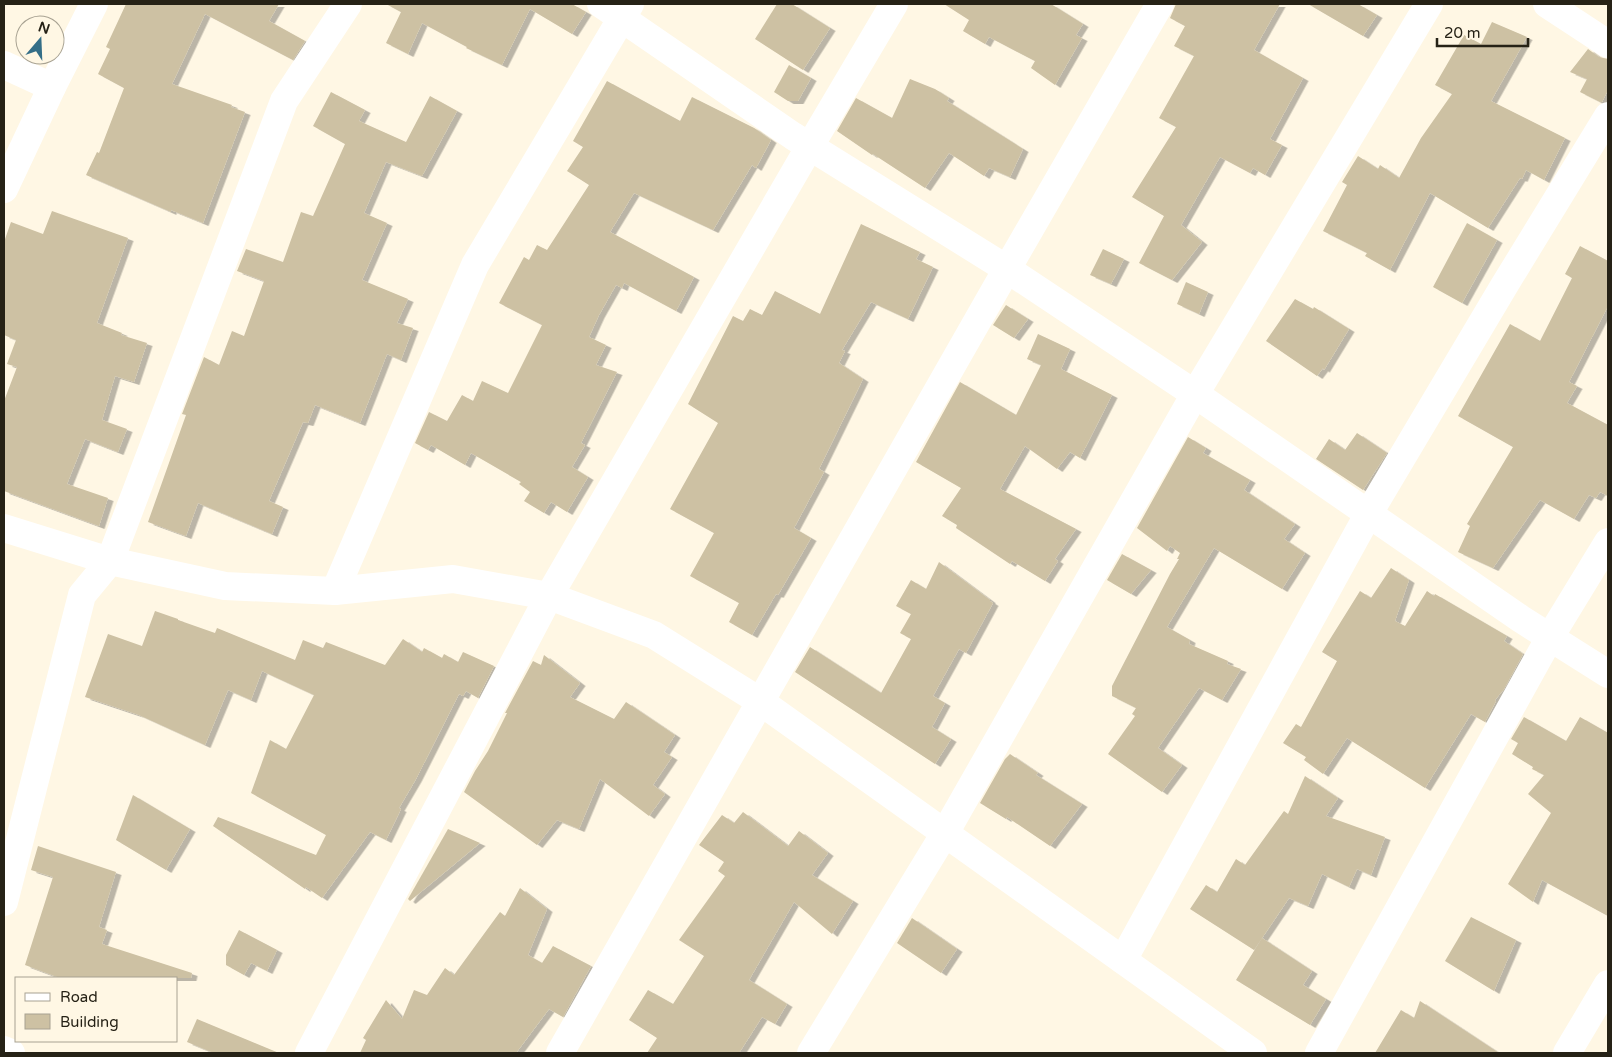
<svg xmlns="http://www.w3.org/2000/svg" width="1612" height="1057" viewBox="0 0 1612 1057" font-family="'Varela Round',sans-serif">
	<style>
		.building { fill: #cdc1a3; filter: url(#shadow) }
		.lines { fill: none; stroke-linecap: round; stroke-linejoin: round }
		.street { stroke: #fff; stroke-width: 28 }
		.secondary { stroke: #fff; stroke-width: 28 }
	</style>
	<defs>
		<filter id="shadow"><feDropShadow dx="5.5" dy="3" stdDeviation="0" flood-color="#0004"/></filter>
	</defs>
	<rect width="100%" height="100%" fill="#fff7e4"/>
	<g class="building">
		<polygon points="126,4 279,4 269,21 305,41 293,60 205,14 172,84 232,105 231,107 245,112 203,223 171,210 171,212 86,175 97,152 99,153 124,88 98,74 110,49 106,47"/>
		<polygon points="386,4 572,4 586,12 572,34 530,9 502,65 466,48 467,47 422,23 408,54 386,43 401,12"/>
		<polygon points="777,4 792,4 830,28 803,70 755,39"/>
		<polygon points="944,4 1051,4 1083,24 1076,35 1082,38 1055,85 1031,68 1035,61 989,37 985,44 963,31 969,20"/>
		<polygon points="1176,4 1280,4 1254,50 1303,78 1270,139 1282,145 1265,175 1253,168 1250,173 1220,157 1181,225 1202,242 1172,280 1139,263 1164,216 1132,197 1176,127 1159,118 1194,56 1174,46 1185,26 1170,18"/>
		<polygon points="1308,4 1358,4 1377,15 1363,36"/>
		<polygon points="1492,22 1527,37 1491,101 1565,138 1544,180 1526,170 1522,179 1520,178 1488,228 1430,193 1390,270 1365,256 1367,253 1323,231 1347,185 1342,182 1358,156 1378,169 1380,165 1399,178 1421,138 1452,94 1435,85 1464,35 1481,44"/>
		<polygon points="1588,49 1599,57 1608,59 1608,90 1602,102 1600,102 1580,92 1587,79 1570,72"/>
		<polygon points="789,65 811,78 798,101 788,101 774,92"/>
		<polygon points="910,79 935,89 949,98 947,101 1023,149 1010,177 989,168 984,176 949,153 925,188 873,154 872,155 837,131 856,98 892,118"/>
		<polygon points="607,81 680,121 692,97 754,128 771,140 756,168 752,165 713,230 634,193 610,232 694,277 676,311 624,283 622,288 616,285 599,315 589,337 606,345 596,365 617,372 581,443 585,445 572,467 588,477 567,512 551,502 544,513 524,501 530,492 519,484 521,482 471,453 465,465 431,445 428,450 415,443 429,412 447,421 462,395 473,401 482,381 508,393 542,325 499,303 524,257 529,260 537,245 547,250 589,185 567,171 583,147 573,141"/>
		<polygon points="331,92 365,110 359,121 406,142 430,96 457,111 422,176 386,162 364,213 387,223 362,280 408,299 397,323 413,328 401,360 387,354 360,423 315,405 308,423 303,422 269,501 283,507 272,534 198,503 186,536 148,522 186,415 182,414 204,357 219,365 232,331 244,336 264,281 237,271 246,249 283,262 301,212 313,216 345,144 313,126"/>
		<polygon points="52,211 128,238 97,323 122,333 121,335 147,343 134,382 115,376 102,420 127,429 118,452 85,439 67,484 108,498 99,526 4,491 4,401 17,367 7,364 16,340 4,335 4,242 11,222 43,234"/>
		<polygon points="1467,223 1497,240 1462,303 1433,287"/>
		<polygon points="861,224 920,252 916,259 933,267 908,319 871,302 842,350 845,351 839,363 863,379 819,469 824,472 794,528 811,538 778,595 776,594 752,635 729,622 739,603 690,576 714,533 670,509 718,423 688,404 733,316 743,321 750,309 762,315 775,291 820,314"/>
		<polygon points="1580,246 1608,261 1608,306 1569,382 1577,386 1567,403 1608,425 1608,496 1600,492 1596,498 1589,495 1574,519 1540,500 1493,568 1458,552 1470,526 1467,524 1513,447 1458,416 1510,324 1540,341 1572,278 1565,274"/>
		<polygon points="1103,249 1124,259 1111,284 1090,275"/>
		<polygon points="1186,282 1208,292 1199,314 1177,304"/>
		<polygon points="1295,299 1313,309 1314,307 1349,329 1324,370 1323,368 1317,376 1266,341"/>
		<polygon points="1006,305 1028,319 1014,338 993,325"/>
		<polygon points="1038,334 1070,349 1061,369 1112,395 1080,458 1070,452 1057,469 1025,446 1000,489 1076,529 1055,559 1058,561 1045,581 1012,561 1010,564 956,528 957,525 942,516 961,488 916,462 960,382 1016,415 1041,365 1027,359"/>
		<polygon points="1357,433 1387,453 1363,490 1316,459 1329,439 1345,450"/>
		<polygon points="1188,437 1206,448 1203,453 1250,480 1244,490 1295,524 1284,539 1305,553 1282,589 1214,548 1167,627 1190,640 1189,644 1228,661 1227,664 1241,669 1222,700 1199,688 1158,748 1182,765 1162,792 1108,754 1135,716 1132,714 1136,708 1112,696 1112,686 1170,574 1179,559 1177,559 1180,553 1170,546 1167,551 1137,528"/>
		<polygon points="1122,554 1151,570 1131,594 1107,580"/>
		<polygon points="939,562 990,600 990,601 993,603 966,653 959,649 933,696 945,703 932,727 951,739 935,764 795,672 810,647 881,693 911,639 900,633 911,614 896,606 911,580 926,589"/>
		<polygon points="1391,568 1409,580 1395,621 1405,626 1427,591 1434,596 1435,594 1507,636 1504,641 1523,654 1504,689 1495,700 1496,701 1485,722 1471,714 1425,788 1347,738 1323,774 1304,760 1306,757 1283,743 1296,724 1301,727 1337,661 1322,652 1360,591 1371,598"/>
		<polygon points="155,611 178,619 178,620 215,633 217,628 295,660 303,640 323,648 326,642 385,665 403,639 422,652 424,648 442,658 444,654 458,662 463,652 494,666 478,698 466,691 463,696 459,694 416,779 399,808 401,809 386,840 370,832 322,898 306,887 305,889 213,826 218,817 316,855 326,835 251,793 270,740 286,749 314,695 262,671 251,700 228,690 205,745 139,715 85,697 108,634 142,646"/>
		<polygon points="544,655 580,683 570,697 614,719 626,702 675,735 664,752 672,757 653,785 665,794 649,816 600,779 579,829 557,820 537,845 464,792 475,771 488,751 507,713 505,713 533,661 541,665"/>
		<polygon points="1524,717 1566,741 1580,717 1608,733 1608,916 1542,880 1533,902 1508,884 1551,813 1528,794 1544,775 1532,769 1533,767 1512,754 1518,743 1511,739"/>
		<polygon points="1010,754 1038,773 1036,775 1082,804 1050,846 1007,817 1006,819 980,803 1005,759"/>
		<polygon points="1305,776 1338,798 1326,816 1385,837 1371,875 1357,869 1349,887 1322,874 1308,906 1289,898 1254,950 1190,909 1206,885 1217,892 1236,859 1245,865 1284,811 1288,814"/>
		<polygon points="133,795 190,829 166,870 116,840"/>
		<polygon points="743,812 788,846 799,831 828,853 812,875 853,901 832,934 794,902 749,980 787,1004 775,1024 762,1017 739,1053 647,1053 657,1038 629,1020 648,990 673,1004 704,956 679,940 725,876 718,871 724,862 699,845 722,815 734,823"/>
		<polygon points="448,829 480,843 410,901 408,899"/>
		<polygon points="38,846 116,872 99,927 107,930 102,944 192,973 191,978 60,978 25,965 53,877 31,870"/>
		<polygon points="520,888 547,909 528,955 542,963 553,946 591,966 563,1017 549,1009 516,1053 360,1053 366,1040 363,1038 386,1000 402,1019 414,990 427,995 445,968 454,975 500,912 505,916"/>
		<polygon points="1471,917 1516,940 1494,991 1445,961"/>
		<polygon points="912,918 957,949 941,973 897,943"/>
		<polygon points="239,930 277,950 267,971 251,963 244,975 226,965 226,955"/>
		<polygon points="1262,938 1312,971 1303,985 1326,999 1310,1025 1236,980"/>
		<polygon points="1420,1001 1499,1053 1375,1053 1401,1010 1414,1018"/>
		<polygon points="197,1019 279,1053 214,1053 187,1042"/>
	</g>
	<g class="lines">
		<g class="street">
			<polyline points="601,4 793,136 1007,269 1195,394 1521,619 1608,674"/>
			<polyline points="1547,4 1608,44"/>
			<polyline points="4,65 52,87"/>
			<polyline points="4,189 52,87 94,4"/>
			<polyline points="335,591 475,265 630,4"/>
			<polyline points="4,902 82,595 110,561 284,101 348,4"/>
			<polyline points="1123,960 1369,513 1504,286 1608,116"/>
			<polyline points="4,1050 11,1053"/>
			<polyline points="309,1053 549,596 810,146 894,4"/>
			<polyline points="560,1053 1007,269 1160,4"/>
			<polyline points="811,1053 945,833 1195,394 1429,4"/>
			<polyline points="1319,1053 1550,637 1608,542"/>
			<polyline points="1567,1053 1608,984"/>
		</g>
		<polyline class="secondary" points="4,528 110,561 225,586 335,591 453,579 549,596 654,635 761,702 1253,1053"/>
	</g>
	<rect width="1612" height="1057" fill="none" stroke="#262216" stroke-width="10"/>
	<rect x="15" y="977" width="162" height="65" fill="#fff7e4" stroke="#a8a292"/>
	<rect x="25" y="993" width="25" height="8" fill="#ffffff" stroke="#a8a292"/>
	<text x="60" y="1002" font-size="15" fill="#262216">Road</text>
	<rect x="25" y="1014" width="25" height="15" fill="#cdc1a3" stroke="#a8a292"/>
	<text x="60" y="1027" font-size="15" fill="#262216">Building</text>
	<g transform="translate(40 40) rotate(19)"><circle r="24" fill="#fff7e4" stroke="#a8a292"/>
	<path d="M0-4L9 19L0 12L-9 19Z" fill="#346e87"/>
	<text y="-8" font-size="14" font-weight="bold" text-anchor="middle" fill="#262216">N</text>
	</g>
	<path d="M1437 38v8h91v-8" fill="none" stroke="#262216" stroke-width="2.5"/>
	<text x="1444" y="38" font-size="15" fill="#262216" stroke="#fff7e4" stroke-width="4" paint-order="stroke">20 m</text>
</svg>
